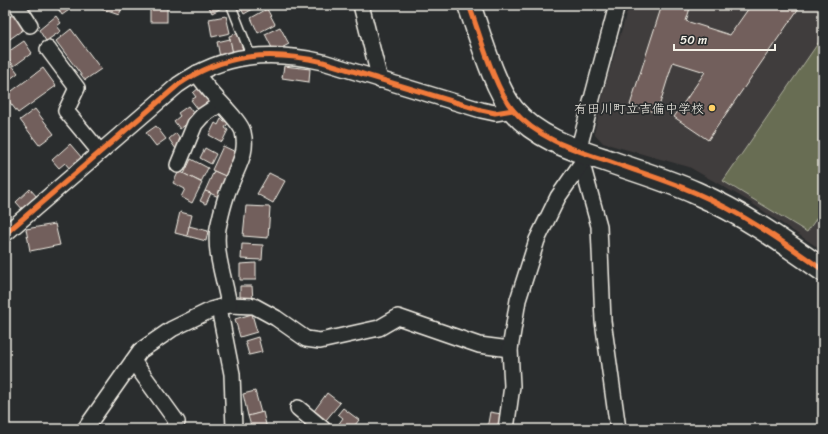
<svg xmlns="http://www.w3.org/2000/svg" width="828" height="434" viewBox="0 0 828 434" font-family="Sriracha,'Klee One',sans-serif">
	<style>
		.built { fill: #403c3c }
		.green { fill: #676d53; stroke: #aeaf9e }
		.building { fill: #725f5b; stroke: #f4f1e8 }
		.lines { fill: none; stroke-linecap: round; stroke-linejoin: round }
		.lane-casing { stroke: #f4f1e8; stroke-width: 11 }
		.street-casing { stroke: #f4f1e8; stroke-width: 18 }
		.secondary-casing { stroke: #f4f1e8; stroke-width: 25 }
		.lane { stroke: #2a2d2e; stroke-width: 8 }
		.street { stroke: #2a2d2e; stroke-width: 15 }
		.secondary { stroke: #2a2d2e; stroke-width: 22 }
		.cycleway-casing { stroke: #2a2d2e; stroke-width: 8 }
		.cycleway { stroke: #f17a3a; stroke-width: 5 }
		.poi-dot { fill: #ffd166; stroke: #2a2d2e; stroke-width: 1.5 }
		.labels { text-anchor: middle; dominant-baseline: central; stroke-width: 3.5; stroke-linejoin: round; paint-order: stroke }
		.poi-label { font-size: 13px; fill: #f4f1e8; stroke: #2a2d2e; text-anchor: end }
	</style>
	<rect width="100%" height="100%" fill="#2a2d2e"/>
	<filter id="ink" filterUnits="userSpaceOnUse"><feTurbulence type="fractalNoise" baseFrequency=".025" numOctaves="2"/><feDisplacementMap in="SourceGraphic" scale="8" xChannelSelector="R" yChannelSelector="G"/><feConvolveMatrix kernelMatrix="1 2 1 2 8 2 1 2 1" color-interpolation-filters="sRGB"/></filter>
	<g filter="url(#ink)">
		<polygon class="built" points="629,5 823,5 823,251 747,200 689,167 603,143 594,133 606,83"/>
		<polygon class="green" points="823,36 823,209 807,232 723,181"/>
		<g class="building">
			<polygon points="59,5 70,5 72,8 62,15 57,7"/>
			<polygon points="90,5 123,5 119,15"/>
			<rect x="150" y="5" width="17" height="17"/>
			<polygon points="208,5 227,5 212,13"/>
			<polygon points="239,5 260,5 244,14"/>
			<polygon points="662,5 691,5 686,21 730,35 751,5 801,5 708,140 674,117 705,72 673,62 657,113 630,105"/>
			<polygon points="267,9 275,24 258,33 251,18"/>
			<polygon points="14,14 24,29 7,41 5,37 5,27 8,25 5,20"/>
			<polygon points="56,16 61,23 57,26 61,31 46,41 39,30"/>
			<polygon points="226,16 230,33 212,37 209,19"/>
			<polygon points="280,27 289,44 274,52 265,34"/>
			<polygon points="71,29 101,69 85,80 56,41"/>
			<polygon points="239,33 244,54 233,56 229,36"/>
			<polygon points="230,39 233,54 220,57 217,42"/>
			<polygon points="24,41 32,53 14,66 5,54"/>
			<polygon points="8,60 18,73 5,83 5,62"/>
			<polygon points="284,66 310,69 309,82 282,78"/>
			<polygon points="43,68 56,86 18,113 5,96"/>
			<polygon points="200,87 213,105 201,113 191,100 196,97 193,93"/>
			<polygon points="188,106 196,117 180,129 174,121 180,116 178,113"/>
			<polygon points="35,109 54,134 39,145 20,120"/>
			<polygon points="221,119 228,123 225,128 228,130 222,142 209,135 215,123 218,125"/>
			<polygon points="156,126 166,139 156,146 146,133"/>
			<polygon points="176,133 184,143 176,149 169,139"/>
			<polygon points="70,144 82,158 70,169 65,163 59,168 52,160"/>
			<polygon points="223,146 240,154 229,178 212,170"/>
			<polygon points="205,148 216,154 211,164 200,158"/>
			<polygon points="191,159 208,168 201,182 184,174"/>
			<polygon points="179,171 202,183 192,203 181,197 185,189 173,183"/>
			<polygon points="214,171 230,178 221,198 205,191"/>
			<polygon points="269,173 285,181 273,203 257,194"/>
			<polygon points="30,189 38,198 24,211 16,202"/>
			<polygon points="205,191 211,193 206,204 200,201"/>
			<polygon points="246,206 270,207 268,238 243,236"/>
			<polygon points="180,212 192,215 187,236 175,233"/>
			<polygon points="55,224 60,245 30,251 26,229"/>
			<polygon points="189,226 208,231 206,241 187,236"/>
			<polygon points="242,244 263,245 262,260 241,259"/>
			<polygon points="256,263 256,280 240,280 240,264"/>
			<polygon points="240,286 252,286 253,300 240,300"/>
			<polygon points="252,314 257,332 240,337 235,319"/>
			<polygon points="258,337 262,352 249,355 245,341"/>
			<polygon points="255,391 261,413 248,416 243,394"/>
			<polygon points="327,393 340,403 326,420 314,411"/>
			<polygon points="343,408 359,420 352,429 335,429 343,418 338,414"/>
			<polygon points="263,412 267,429 252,429 248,416"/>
			<polygon points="490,412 507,415 504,429 487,429"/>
		</g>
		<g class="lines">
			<defs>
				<polyline id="lane" points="231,5 251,56"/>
				<g id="street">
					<polyline points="17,5 30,25"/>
					<polyline points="361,5 380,80"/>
					<polyline points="48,49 77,88 66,111 100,152"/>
					<polyline points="578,151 617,5"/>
					<polyline points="582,164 599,226 603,321 618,429"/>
					<polyline points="178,165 195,124 202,116 220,104"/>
					<path d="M5,234L178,85C224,53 270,50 323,62L481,110L495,113L513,110"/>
					<polyline points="229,305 254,306 276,318 306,339 320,341 379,328 398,317 479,345 510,349"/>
					<polyline points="219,308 232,374 234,429"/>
					<polyline points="133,361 177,422 173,429"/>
					<polyline points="298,408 323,429"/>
					<path d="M85,429L140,351L172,329L211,310L229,305C225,280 214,253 218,228C221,214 225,196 231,184C238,165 248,153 243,132C239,118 206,91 197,73"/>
					<polyline points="506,429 512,386 510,349 518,300 537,240 558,197 588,154"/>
				</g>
				<path id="secondary" d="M469,5C480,35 494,87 513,110C537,138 572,149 605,160C636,171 667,180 696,193C742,213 782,241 823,270"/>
			</defs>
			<use href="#lane" class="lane-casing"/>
			<use href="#street" class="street-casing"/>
			<use href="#secondary" class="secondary-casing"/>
			<use href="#lane" class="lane"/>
			<use href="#street" class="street"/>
			<use href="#secondary" class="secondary"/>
			<defs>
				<g id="cycleway">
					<path d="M469,5C480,35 494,87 513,110C537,138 572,149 605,160C636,171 667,180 696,193C742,213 782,241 823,270"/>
					<path d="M5,234L178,85C224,53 270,50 323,62L481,110L495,113L513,110"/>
				</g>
			</defs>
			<use href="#cycleway" class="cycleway-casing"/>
			<use href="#cycleway" class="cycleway"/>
		</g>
	</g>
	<circle class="poi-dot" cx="712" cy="108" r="4"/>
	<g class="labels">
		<g class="poi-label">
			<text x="704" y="108">有田川町立吉備中学校</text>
		</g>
	</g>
	<rect width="828" height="434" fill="none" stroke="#2a2d2e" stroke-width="20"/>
	<rect x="10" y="10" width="808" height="414" fill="none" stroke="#f4f1e8" stroke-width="1.5" filter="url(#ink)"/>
	<path d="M674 44v6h101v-6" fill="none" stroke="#f4f1e8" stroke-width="2"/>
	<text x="680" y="44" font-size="12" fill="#f4f1e8" stroke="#2a2d2e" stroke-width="3" paint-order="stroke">50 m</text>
</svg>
